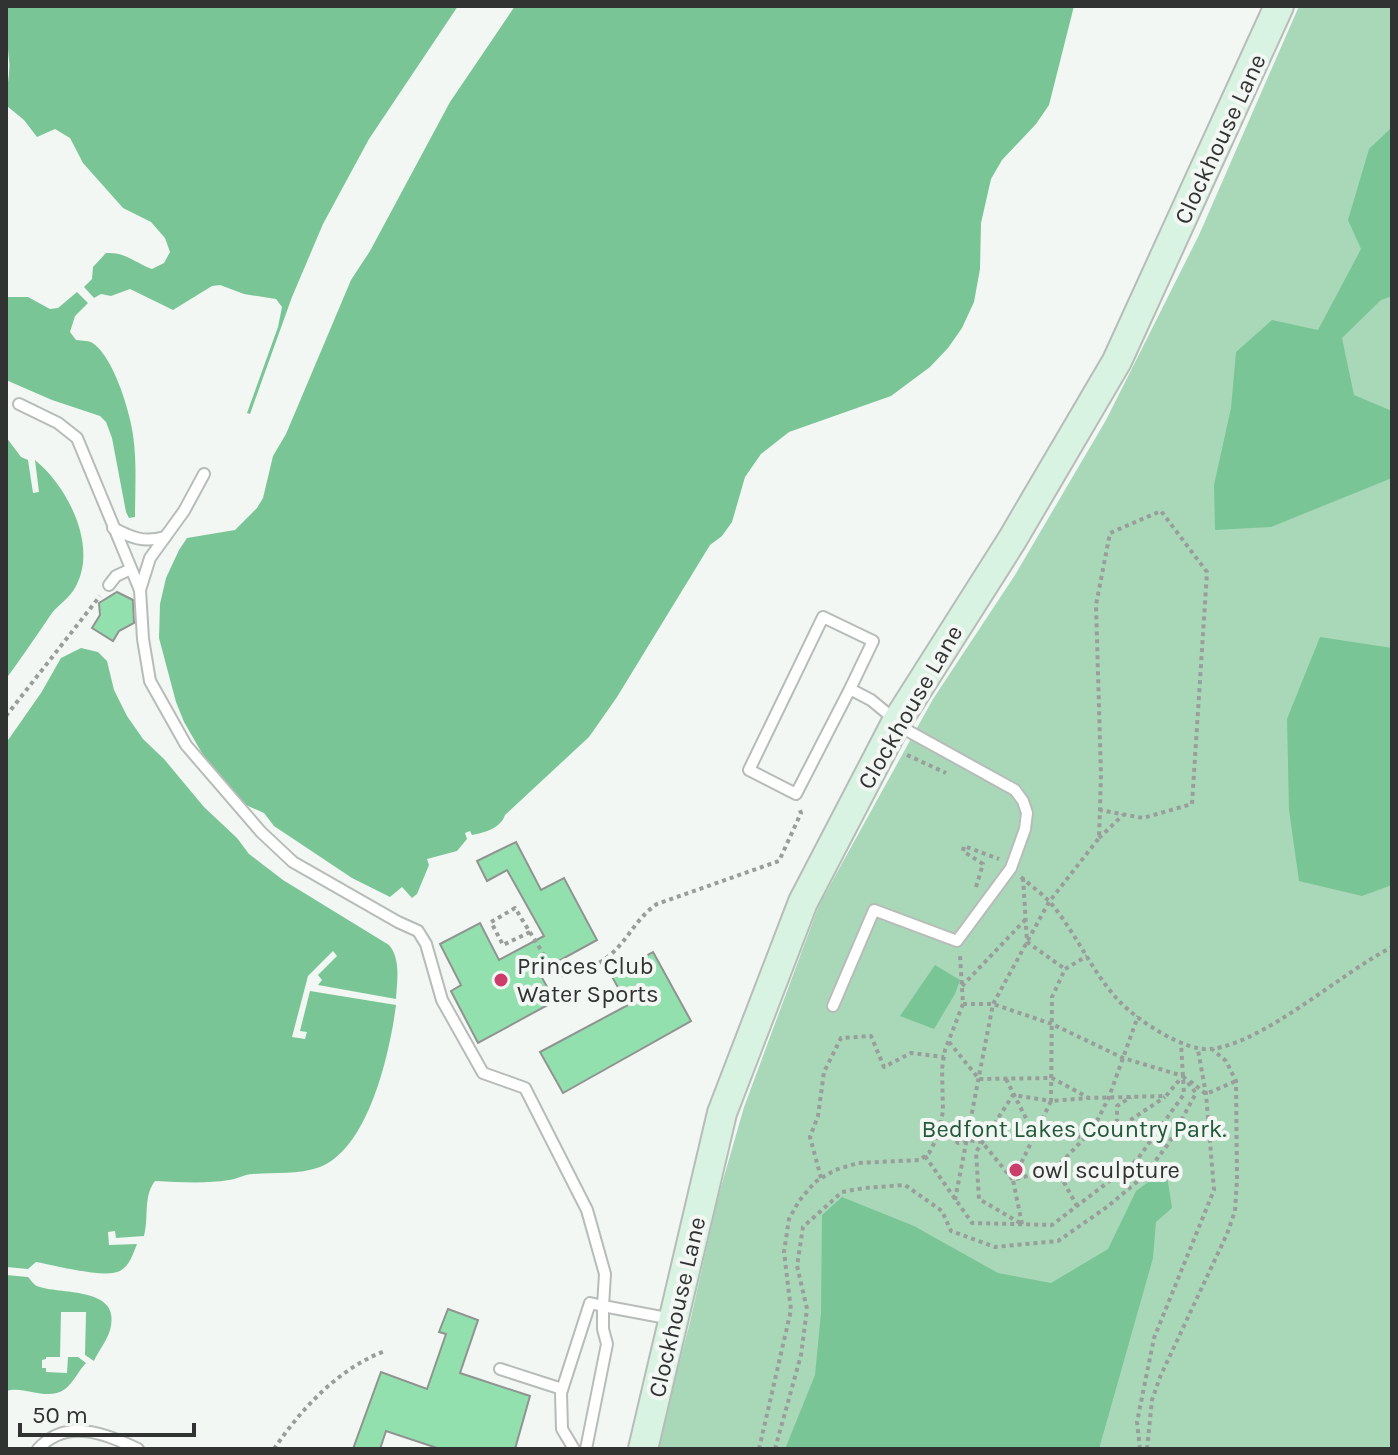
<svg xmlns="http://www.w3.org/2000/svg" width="1398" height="1455" viewBox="0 0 1398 1455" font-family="Karla,sans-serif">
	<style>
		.green { fill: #a9d8b9 }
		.water { fill: #7ac596 }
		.building { fill: #93e0af; stroke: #909491; stroke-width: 2 }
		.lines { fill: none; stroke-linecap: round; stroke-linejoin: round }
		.lane-casing { stroke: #b7bcb9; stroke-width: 14 }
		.secondary-casing { stroke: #b7bcb9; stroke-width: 32 }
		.path { stroke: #9a9e9b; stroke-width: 4; stroke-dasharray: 4 4; stroke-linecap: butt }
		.lane { stroke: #fff; stroke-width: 10 }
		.secondary { stroke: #d9f3e3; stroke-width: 28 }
		.poi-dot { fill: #cb3d6a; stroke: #f2f7f3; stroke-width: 3 }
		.labels { text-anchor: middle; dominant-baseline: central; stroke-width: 8; stroke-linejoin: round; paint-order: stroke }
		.street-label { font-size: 24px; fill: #313332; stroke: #f2f7f3 }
		.poi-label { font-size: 24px; fill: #313332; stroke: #f2f7f3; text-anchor: start }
		.park-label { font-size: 24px; fill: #22593a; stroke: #f2f7f3 }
	</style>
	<rect width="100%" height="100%" fill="#f2f7f3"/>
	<polygon class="green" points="1299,6 1392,6 1392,1449 657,1449 690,1322 717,1201 744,1107 819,905 933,699 1015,575 1106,420 1199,235"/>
	<g class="water">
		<path d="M6,6H458L369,139L323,224L292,297L250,414L247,413L278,327L282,307L276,299L244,294L220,285L212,286L173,310L130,289L111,296L101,294L94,298L84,287L92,279L93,267L106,253C126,252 133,262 152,269L164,263L170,252L165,238L151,222L123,208L83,163L70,138L55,129L37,137L24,120L7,106C5,91 11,74 9,60C7,42 6,24 6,6Z"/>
		<path d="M515,6H1074L1049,105L1036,124L1002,160L991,179L981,223L980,269L974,302L962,328L948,348L930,367L891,396L789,432L761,454L745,477L732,522L722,536L710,545L617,697L589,737L505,815C501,828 484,833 472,835L470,831L465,833L467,839L457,851L427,859L429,865L417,894L412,898L402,887L390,897L352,878L274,826L264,813L246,805L206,760L184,722L176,702L159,638L160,604L166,578L179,550L187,538L235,530L257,508L263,498L273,456L286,434L351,280L370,251L450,102Z"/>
		<polygon points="1392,127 1392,296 1381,300 1342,338 1354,395 1392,411 1392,478 1271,527 1215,530 1214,485 1231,408 1236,352 1272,320 1318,330 1361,249 1348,220 1369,149"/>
		<path d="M77,292L88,303L75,316L70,332L76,340C83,341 89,340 94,344C114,359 130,412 133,435C137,462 135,490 135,517L129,518L126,512L112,438L106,422L100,416L52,400L6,380V297H28L50,309L58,308Z"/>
		<path d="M6,437L21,457L28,460L33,493L39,492L35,460C67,486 98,545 76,586C70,598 59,604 52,613C37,635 22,657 6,679Z"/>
		<polygon points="1320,637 1392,648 1392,885 1362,896 1299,881 1289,810 1287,719"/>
		<path d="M81,648L98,652L107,661L114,690L127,716L143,739L164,759L204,807L237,838L249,854L283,880L389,945C401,959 397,981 396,999L318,985L322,980L318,975L337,956L333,951L308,976L292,1037L305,1039L307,1032L300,1031L310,991L396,1005C390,1052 369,1148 320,1167C297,1175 276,1172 253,1174C245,1174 237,1179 229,1180C204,1184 180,1182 155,1181C143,1196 149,1218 144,1236L116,1238L115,1231L108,1232L109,1245L137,1244C133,1254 130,1265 120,1271C105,1279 54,1265 36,1262L28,1269L6,1267V743L41,693L61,658Z"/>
		<polygon points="935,965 960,980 955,994 934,1029 900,1016"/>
		<polygon points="1166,1169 1172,1208 1156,1222 1153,1258 1099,1449 785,1449 815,1375 821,1313 822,1215 842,1197 914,1226 998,1273 1051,1283 1108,1249 1136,1191"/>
		<path d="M6,1275L28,1277C30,1279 34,1285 37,1286C59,1295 119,1286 111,1326C109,1338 99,1350 94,1361L85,1355L86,1312H61L60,1357H46V1359L42,1360V1368H46V1372L67,1373L68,1357H78L86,1363C79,1370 73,1383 65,1389C47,1402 25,1385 6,1391Z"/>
	</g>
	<g class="building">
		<polygon points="117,592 133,600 134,623 119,631 113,641 92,628 100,615 99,603"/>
		<polygon points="516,842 541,890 564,878 597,940 542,970 545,974 541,976 555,1001 478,1043 451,991 461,985 440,944 480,923 499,960 544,936 507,870 487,881 477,861"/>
		<polygon points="653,952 691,1021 563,1093 540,1052 628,1005 611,975"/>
		<polygon points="448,1309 478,1320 460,1373 530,1396 515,1449 440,1449 386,1431 380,1449 353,1449 381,1372 427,1389 446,1334 439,1332"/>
	</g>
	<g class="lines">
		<defs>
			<g id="lane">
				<polyline points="19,404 58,423 77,438 140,590"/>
				<polyline points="204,474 184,511 150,558 140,590 143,639 150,681 186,745 261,832 293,862 398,922 418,931 426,944 442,1000 483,1073 525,1088 587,1210 605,1274 603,1306 672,1319"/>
				<path d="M113,528C132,538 144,543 165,537"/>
				<polyline points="109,585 116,576 131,569"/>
				<polyline points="833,1006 874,910 957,941 1011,868 1025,829 1027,813 1023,801 1015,790 910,732 871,700 850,689 796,794 749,770 823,617 873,641 850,689"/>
				<polyline points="500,1369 562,1389"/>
				<path d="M38,1449C68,1417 105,1434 138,1449"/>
				<polyline points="574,1449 562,1429 561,1393 590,1303 603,1306 603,1329 607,1344 586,1449"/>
			</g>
			<polyline id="secondary" points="643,1449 722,1113 803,902 896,723 1012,540 1117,361 1279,6"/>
		</defs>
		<use href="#lane" class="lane-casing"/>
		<use href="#secondary" class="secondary-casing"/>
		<g class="path">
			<polyline points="6,716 100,596"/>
			<polyline points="907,755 946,773"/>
			<polyline points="1099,838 1123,815"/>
			<path d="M1021,877C1030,885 1041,893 1049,901C1076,932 1092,973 1120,1002C1137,1020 1185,1052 1211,1049C1264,1043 1341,973 1392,947"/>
			<polyline points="1023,878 1027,942 1065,969"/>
			<polyline points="976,887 983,864 963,851 964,846 999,859"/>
			<path d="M530,932L503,945L491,922L515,908L557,976C575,973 595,968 610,955C628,940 637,917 657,904L779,861L801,813L799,808"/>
			<polyline points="962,986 1026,919"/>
			<polyline points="963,1004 993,1004 1052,1024 1123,1058 1183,1076"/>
			<polyline points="949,1042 979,1079 1052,1078 1089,1098 1166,1096 1181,1078"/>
			<polyline points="1006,1079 1034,1134 1085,1137 1117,1129 1117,1106 1131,1097"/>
			<polyline points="1190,1081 1206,1094 1236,1081"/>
			<polyline points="941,1122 958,1143 967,1140 982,1142 1013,1180 1051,1101 1088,1098"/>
			<polyline points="1117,1129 1165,1097"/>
			<polyline points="925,1156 972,1223 1052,1225 1137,1160 1184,1094 1181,1043"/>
			<polyline points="1056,1168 1077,1206"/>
			<polyline points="821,1178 810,1137 818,1116 824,1072 841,1038 871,1036 884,1067 911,1053 944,1057"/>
			<polyline points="955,1200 993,1004 1049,902 1099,838 1101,775 1096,605 1110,533 1161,511 1207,572 1192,804 1143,818 1100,810"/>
			<polyline points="1020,1223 979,1199 976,1152 1013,1095 1051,1101 1052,997 1065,969 1087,956"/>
			<polyline points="1022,1224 1013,1180 1056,1168 1093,1129 1109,1097 1138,1016"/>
			<path d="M274,1449C301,1409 339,1368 385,1351"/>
			<polyline points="759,1449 791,1310 784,1252 789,1219 799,1201 815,1182 835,1170 858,1163 920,1160 929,1153 938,1136 943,1111 942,1069 945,1050 963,1004 960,955"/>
			<polyline points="775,1449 801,1355 807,1309 797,1266 803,1227 842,1192 864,1188 905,1185 942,1211 951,1231 995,1247 1058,1241 1107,1207 1144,1176 1169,1143 1196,1093 1183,1076"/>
			<polyline points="1140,1449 1137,1422 1154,1338 1214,1190 1206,1094 1198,1050"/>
			<polyline points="1147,1449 1152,1400 1160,1377 1227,1234 1235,1211 1237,1179 1236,1081 1226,1061 1213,1050"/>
		</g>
		<use href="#lane" class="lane"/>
		<use href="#secondary" class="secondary"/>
	</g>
	<g class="poi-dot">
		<circle cx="501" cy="980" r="8"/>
		<circle cx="1016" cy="1170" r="8"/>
	</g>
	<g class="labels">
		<g class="street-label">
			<text transform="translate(1220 139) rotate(-65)">Clockhouse Lane</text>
			<text transform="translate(910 707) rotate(-60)">Clockhouse Lane</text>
			<text transform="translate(677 1307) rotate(-77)">Clockhouse Lane</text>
		</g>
		<g class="poi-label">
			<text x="517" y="966">Princes Club<tspan x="517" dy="28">Water Sports</tspan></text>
			<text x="1032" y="1170">owl sculpture</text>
		</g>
		<g class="park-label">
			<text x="1074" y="1129">Bedfont Lakes Country Park.</text>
		</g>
	</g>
	<rect width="1398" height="1455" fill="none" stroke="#313332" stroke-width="16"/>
	<path d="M20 1423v12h174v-12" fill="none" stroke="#313332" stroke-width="4"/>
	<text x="32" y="1423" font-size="24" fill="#313332" stroke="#f2f7f3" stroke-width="6" paint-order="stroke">50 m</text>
</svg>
